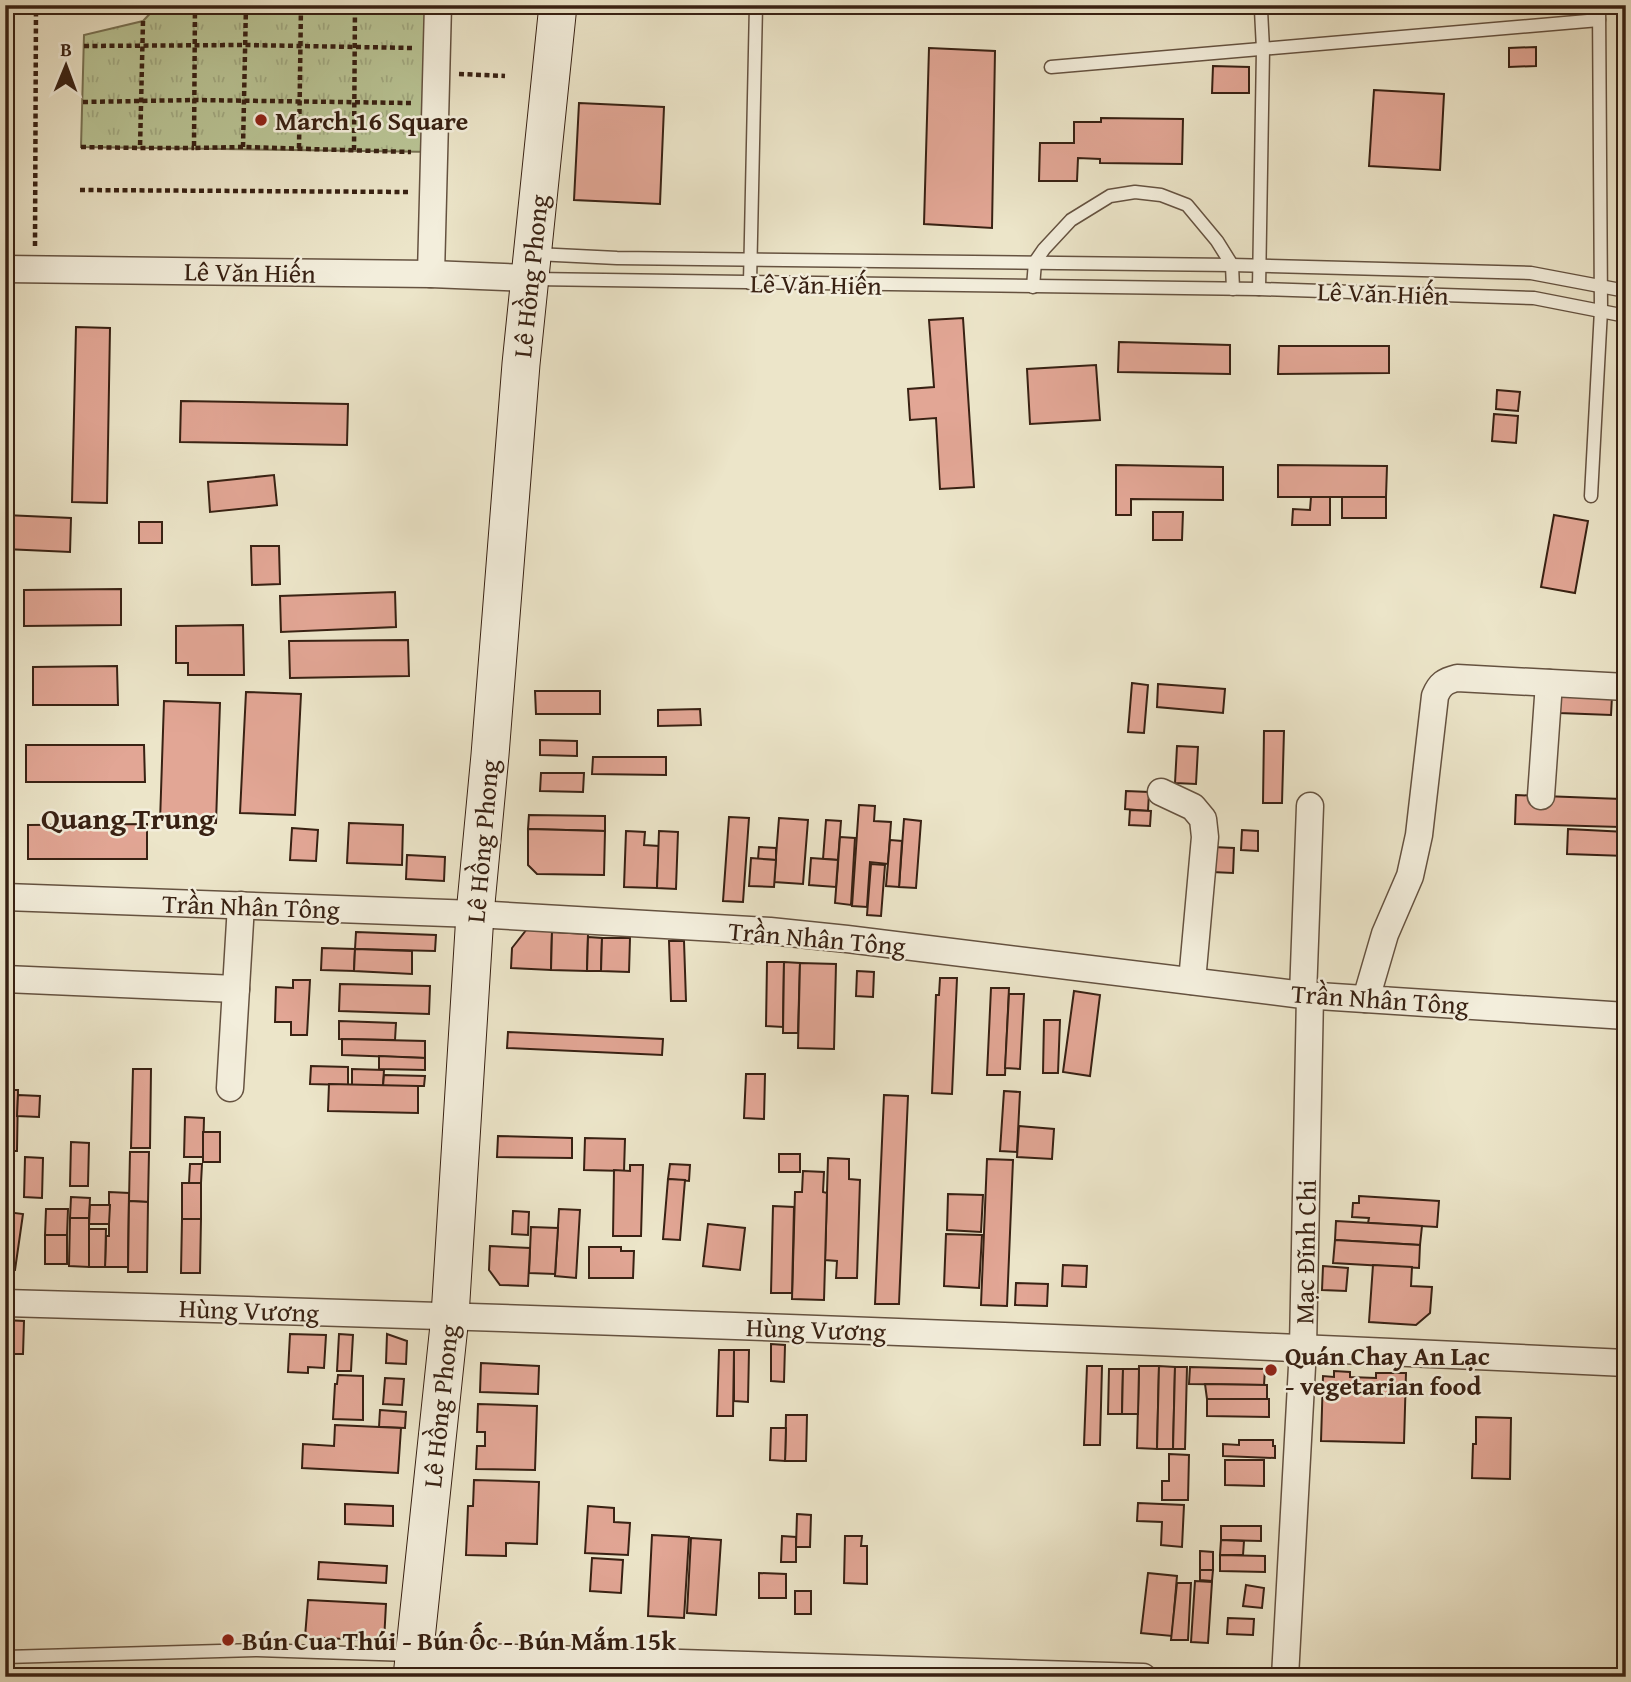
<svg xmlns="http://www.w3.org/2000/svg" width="1631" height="1682" viewBox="0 0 1631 1682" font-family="'Gentium Book Plus',serif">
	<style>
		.grass { fill: url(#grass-tufts); stroke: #787254; stroke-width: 2 }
		.building { fill: #e2a695; stroke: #382113; stroke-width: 2 }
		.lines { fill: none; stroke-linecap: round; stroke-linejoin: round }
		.lane-casing { stroke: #655240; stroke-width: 15 }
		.street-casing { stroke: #655240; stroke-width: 29 }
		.secondary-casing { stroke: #382113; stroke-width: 39 }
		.path { stroke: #382113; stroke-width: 4.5; stroke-dasharray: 5 3.5; stroke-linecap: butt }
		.lane { stroke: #f3eedc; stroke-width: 12 }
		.street { stroke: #f3eedc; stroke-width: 26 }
		.secondary { stroke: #f3eedc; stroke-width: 37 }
		.poi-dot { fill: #8f2418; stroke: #f3eedc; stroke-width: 2.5 }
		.labels { text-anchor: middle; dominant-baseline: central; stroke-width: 5; stroke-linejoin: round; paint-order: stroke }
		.poi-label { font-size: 26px; font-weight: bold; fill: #382113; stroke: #f3eedc; text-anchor: start }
		.street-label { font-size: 26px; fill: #382113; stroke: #f3eedc }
		.quarter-label { font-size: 30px; font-weight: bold; fill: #382113; stroke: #f3eedc }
	</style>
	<defs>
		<pattern id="grass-tufts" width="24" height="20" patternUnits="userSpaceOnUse" patternTransform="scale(1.75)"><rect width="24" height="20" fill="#b9c495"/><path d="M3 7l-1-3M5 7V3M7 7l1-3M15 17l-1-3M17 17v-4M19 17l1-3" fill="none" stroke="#a0a880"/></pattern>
	</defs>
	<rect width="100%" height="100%" fill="#ece5c9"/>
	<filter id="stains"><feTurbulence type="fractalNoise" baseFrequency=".00286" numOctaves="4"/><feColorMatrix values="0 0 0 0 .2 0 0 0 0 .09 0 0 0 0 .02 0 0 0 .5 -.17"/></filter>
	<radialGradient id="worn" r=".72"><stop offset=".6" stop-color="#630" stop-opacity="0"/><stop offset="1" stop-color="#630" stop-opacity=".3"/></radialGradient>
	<polygon class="grass" points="158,5 438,5 435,152 81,147 84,35 143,21"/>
	<g class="building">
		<polygon points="1536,47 1536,66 1509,67 1509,48"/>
		<polygon points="929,48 995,51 992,228 924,224"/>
		<polygon points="1213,66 1249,67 1249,93 1212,93"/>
		<polygon points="1374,90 1444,94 1440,170 1369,166"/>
		<polygon points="579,103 664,107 660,204 574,200"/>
		<polygon points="1101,118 1183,119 1182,164 1100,163 1100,159 1078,158 1077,181 1039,181 1040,143 1074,143 1074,122 1101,122"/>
		<polygon points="963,318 974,487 940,489 936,418 910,420 908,389 934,387 929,320"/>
		<polygon points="76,327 110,328 107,503 72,502"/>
		<polygon points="1119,342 1230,345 1230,374 1118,372"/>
		<polygon points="1279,346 1389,346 1389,373 1278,374"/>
		<polygon points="1096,365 1100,420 1030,424 1027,369"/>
		<polygon points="1497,390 1520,392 1518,411 1496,409"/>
		<polygon points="181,401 348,404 347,445 180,442"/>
		<polygon points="1494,414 1518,416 1516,443 1492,441"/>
		<polygon points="1116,465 1223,467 1223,500 1131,499 1131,515 1116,515"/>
		<polygon points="1278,465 1387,466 1386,497 1278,497"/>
		<polygon points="274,475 277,505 210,512 208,482"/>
		<polygon points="1311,497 1330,497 1330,525 1292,525 1293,509 1310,510"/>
		<rect x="1342" y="497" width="44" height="21"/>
		<polygon points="1153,512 1183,512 1182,540 1153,540"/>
		<polygon points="5,515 71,518 70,552 5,549"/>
		<polygon points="1554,515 1588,521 1575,593 1541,587"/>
		<rect x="139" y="522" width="23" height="21"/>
		<polygon points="251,546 279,546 280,584 252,585"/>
		<polygon points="121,589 121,625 24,626 24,590"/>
		<polygon points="395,592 396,627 281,632 280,596"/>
		<polygon points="243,625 244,675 188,675 188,663 176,663 176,626"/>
		<polygon points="408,640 409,676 290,678 289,641"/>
		<polygon points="117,666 118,705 33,705 33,667"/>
		<polygon points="1132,683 1148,685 1144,733 1128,732"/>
		<polygon points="1158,684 1225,689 1223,713 1157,707"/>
		<polygon points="535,691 600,691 600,714 536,714"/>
		<polygon points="246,692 301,694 295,815 240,813"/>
		<polygon points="1559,694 1612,696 1611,715 1559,713"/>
		<polygon points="164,701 220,703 216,823 160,822"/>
		<polygon points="700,709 701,725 658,726 658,710"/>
		<polygon points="1264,731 1284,731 1282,803 1263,803"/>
		<polygon points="540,740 577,741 577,756 540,755"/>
		<polygon points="26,745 144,745 145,782 26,782"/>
		<polygon points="1177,746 1198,747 1196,784 1175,783"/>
		<polygon points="593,757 666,757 666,775 592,774"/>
		<polygon points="541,773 584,773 583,792 540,791"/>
		<polygon points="1126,791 1149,792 1148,811 1125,809"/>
		<polygon points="1516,795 1621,799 1620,827 1515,824"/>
		<polygon points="859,805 875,806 874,821 891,822 888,864 870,862 867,907 852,906"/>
		<polygon points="1130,810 1151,811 1150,826 1129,825"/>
		<polygon points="529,815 605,816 605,831 528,829"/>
		<polygon points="729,817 749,818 743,902 723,901"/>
		<polygon points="779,818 808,820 803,884 774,882"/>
		<polygon points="904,819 921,821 916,888 899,887"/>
		<polygon points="826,820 841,821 838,860 823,859"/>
		<polygon points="349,823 403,825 402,865 347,863"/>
		<polygon points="147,824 147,859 28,859 28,825"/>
		<polygon points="292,828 318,830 316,861 290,860"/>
		<polygon points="528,829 605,831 604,875 537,874 528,865"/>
		<polygon points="1568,829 1626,832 1626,856 1567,854"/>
		<polygon points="1242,830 1258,831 1258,851 1241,850"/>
		<polygon points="626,831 645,832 644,845 659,846 657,888 624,887"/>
		<polygon points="659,831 678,832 676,889 657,888"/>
		<polygon points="840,837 855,838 851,905 835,903"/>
		<polygon points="890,840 902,841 899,887 886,886"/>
		<polygon points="759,847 776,848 776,860 758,859"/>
		<polygon points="1213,847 1234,848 1233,873 1212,872"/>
		<polygon points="407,855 445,857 444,881 406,879"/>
		<polygon points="751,858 776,860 774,887 749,886"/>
		<polygon points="811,858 838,860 836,887 809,885"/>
		<polygon points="871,864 885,865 881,916 867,915"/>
		<polygon points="527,929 552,930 551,970 511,968 512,948"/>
		<polygon points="356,932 436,935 435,951 355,949"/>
		<polygon points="552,932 588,934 587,971 551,970"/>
		<polygon points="588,937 602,938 601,971 587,971"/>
		<polygon points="602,938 630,938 629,972 601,971"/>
		<polygon points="669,941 684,941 686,1001 671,1001"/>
		<polygon points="322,948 355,949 354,971 321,970"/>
		<polygon points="355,949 412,951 412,974 354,971"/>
		<polygon points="767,962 784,962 783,1027 766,1026"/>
		<polygon points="784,962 800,963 798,1033 783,1033"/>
		<polygon points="800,963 836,964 834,1049 798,1048"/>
		<polygon points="857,971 874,972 873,997 856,996"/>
		<polygon points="940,978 957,978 952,1094 932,1093 936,995 939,995"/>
		<polygon points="293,980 310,980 307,1035 291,1035 291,1022 275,1022 276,987 293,988"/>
		<polygon points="340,984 430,986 429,1014 339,1011"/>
		<polygon points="991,988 1009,988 1005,1075 987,1075"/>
		<polygon points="1074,991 1100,995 1090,1076 1063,1072"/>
		<polygon points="1009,994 1024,994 1020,1069 1005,1068"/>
		<polygon points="1044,1020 1060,1020 1058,1073 1043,1073"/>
		<polygon points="339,1021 396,1023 395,1040 339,1039"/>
		<polygon points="508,1032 663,1039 662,1055 507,1048"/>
		<polygon points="342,1039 425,1041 425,1058 342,1055"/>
		<polygon points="379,1056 425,1058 425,1070 379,1069"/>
		<polygon points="311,1066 348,1067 348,1085 310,1084"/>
		<polygon points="133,1069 151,1069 150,1148 131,1148"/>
		<polygon points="352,1069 384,1070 383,1086 352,1085"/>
		<polygon points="746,1074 765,1074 764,1119 744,1118"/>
		<polygon points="384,1075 425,1076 424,1086 383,1086"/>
		<polygon points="329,1084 418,1086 418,1113 328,1111"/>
		<polygon points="5,1090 18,1090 17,1151 5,1151"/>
		<polygon points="1004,1091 1020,1092 1017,1152 1000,1151"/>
		<polygon points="18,1095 40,1096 39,1117 17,1116"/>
		<polygon points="884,1095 908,1096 899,1304 875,1304"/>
		<polygon points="185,1117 204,1118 203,1157 184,1157"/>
		<polygon points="1019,1126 1054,1129 1052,1159 1017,1157"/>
		<rect x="203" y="1132" width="17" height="30"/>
		<polygon points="498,1136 572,1138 572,1158 497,1157"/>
		<polygon points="585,1138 625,1139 624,1171 584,1170"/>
		<polygon points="71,1142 89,1143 88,1186 70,1186"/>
		<polygon points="130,1152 149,1152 148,1202 129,1201"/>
		<rect x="779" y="1154" width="21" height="18"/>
		<polygon points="25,1157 43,1158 42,1198 24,1197"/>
		<polygon points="828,1158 849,1159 849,1179 860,1180 857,1278 836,1278 837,1261 825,1260"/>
		<polygon points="987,1159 1013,1160 1007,1306 981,1305"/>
		<polygon points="190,1164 202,1164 201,1183 189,1183"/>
		<polygon points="670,1164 690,1165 689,1181 668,1179"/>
		<polygon points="630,1165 643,1165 641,1236 613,1236 614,1170 630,1171"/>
		<polygon points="803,1171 824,1172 823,1192 827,1193 824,1300 792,1299 795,1192 802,1192"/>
		<polygon points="668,1179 685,1180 680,1240 663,1239"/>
		<rect x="182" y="1183" width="19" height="36"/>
		<polygon points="109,1192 129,1193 128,1267 105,1267 106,1236 109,1236"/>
		<polygon points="948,1194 983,1195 981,1232 947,1230"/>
		<polygon points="1359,1196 1439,1201 1437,1227 1368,1223 1369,1218 1352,1217 1353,1203 1359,1203"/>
		<polygon points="71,1197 90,1198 89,1218 70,1218"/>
		<polygon points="129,1201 148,1202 147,1272 128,1272"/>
		<polygon points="90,1205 110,1205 109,1224 89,1224"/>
		<polygon points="773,1206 794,1207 792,1293 771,1293"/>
		<polygon points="46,1209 68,1209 67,1235 45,1235"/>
		<polygon points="559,1209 580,1210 576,1278 555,1276"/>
		<polygon points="513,1211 529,1212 528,1235 512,1234"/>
		<polygon points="7,1212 23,1214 15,1270 5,1269 5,1224"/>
		<polygon points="70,1218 89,1218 89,1267 69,1266"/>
		<polygon points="182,1219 201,1219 200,1273 181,1273"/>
		<polygon points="1336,1221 1422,1226 1420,1245 1335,1240"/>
		<polygon points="708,1224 745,1228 740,1270 703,1266"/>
		<polygon points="531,1227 558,1228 555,1274 529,1273"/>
		<polygon points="89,1229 106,1229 105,1267 89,1267"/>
		<polygon points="946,1234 982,1235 979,1288 944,1286"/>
		<rect x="45" y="1235" width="22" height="29"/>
		<polygon points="1335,1240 1420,1245 1419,1268 1333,1263"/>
		<polygon points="490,1246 530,1248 528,1286 500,1285 489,1270"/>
		<polygon points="589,1247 621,1247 621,1251 634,1251 633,1278 589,1278"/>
		<polygon points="1063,1265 1087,1266 1086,1287 1062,1286"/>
		<polygon points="1373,1265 1412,1267 1411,1286 1432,1287 1430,1313 1416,1325 1369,1322"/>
		<polygon points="1323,1266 1348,1268 1346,1291 1322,1290"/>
		<polygon points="1016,1283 1048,1284 1047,1306 1015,1305"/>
		<polygon points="5,1320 24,1321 23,1354 5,1354"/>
		<polygon points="290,1334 326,1335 324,1368 308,1367 308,1373 288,1372"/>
		<polygon points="339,1334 353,1335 351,1371 337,1371"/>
		<polygon points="387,1334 407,1341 406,1364 386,1363"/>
		<polygon points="771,1344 785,1345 784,1382 771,1381"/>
		<polygon points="719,1350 734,1350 733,1416 717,1416"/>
		<polygon points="734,1350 749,1350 748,1402 734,1401"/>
		<polygon points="481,1363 539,1366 538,1394 480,1392"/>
		<polygon points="1087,1366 1102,1366 1100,1445 1084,1445"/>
		<polygon points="1139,1366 1159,1366 1157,1449 1137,1448"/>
		<polygon points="1159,1366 1175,1367 1173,1449 1157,1449"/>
		<polygon points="1175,1367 1187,1367 1185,1449 1173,1449"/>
		<polygon points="1190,1367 1265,1369 1264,1385 1189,1384"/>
		<polygon points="1109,1369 1123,1369 1122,1414 1108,1414"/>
		<polygon points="1123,1369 1139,1369 1138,1414 1122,1414"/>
		<polygon points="1334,1371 1350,1372 1350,1377 1376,1378 1376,1373 1406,1373 1404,1443 1321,1441 1323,1376 1334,1377"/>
		<polygon points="338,1375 363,1376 363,1420 333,1419 335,1384 337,1384"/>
		<polygon points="385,1378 404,1379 402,1405 383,1404"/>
		<polygon points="1205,1384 1267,1385 1267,1399 1207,1399"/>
		<polygon points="1207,1399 1269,1399 1269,1417 1207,1416"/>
		<polygon points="478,1404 537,1406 535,1470 476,1469 477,1446 485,1446 485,1432 477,1432"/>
		<polygon points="380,1410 406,1412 405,1428 379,1427"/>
		<polygon points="786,1415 807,1415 806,1461 785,1461"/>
		<polygon points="1476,1417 1511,1418 1510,1479 1472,1478 1473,1444 1476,1444"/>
		<polygon points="335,1425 401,1428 398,1473 302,1468 303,1444 334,1446"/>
		<polygon points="771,1428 786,1428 785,1461 770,1460"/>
		<polygon points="1239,1440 1273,1440 1273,1446 1275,1446 1275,1458 1223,1456 1223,1444 1239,1445"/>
		<polygon points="1169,1454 1189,1455 1188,1500 1162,1500 1162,1481 1169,1481"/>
		<polygon points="1225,1460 1264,1460 1264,1486 1225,1485"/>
		<polygon points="474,1480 539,1482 537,1544 506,1543 506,1556 466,1555 468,1506 473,1506"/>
		<polygon points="1138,1503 1184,1505 1182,1547 1161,1545 1162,1522 1137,1521"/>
		<polygon points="345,1504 393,1506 393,1526 345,1524"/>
		<polygon points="588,1506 614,1508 614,1522 630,1523 628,1555 585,1553"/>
		<polygon points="797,1514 811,1515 810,1547 796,1547"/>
		<polygon points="1221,1526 1261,1526 1261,1541 1221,1540"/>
		<polygon points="652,1535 689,1537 684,1618 648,1616"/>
		<polygon points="782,1536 796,1537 796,1562 781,1562"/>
		<polygon points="845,1536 862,1536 861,1546 867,1546 867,1584 844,1583"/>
		<polygon points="691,1538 721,1540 716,1615 687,1613"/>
		<polygon points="1221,1540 1244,1541 1243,1555 1220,1555"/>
		<polygon points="1200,1551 1213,1552 1213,1570 1200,1570"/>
		<polygon points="1220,1555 1265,1556 1265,1572 1220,1571"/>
		<polygon points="592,1558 623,1560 621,1593 590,1591"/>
		<polygon points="319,1562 387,1566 386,1583 318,1579"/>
		<polygon points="1200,1570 1213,1570 1212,1581 1200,1580"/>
		<polygon points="759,1573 786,1574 786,1598 759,1598"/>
		<polygon points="1148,1573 1177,1576 1172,1636 1141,1633"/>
		<polygon points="1195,1581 1212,1582 1208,1643 1191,1642"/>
		<polygon points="1177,1583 1191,1583 1188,1640 1171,1640"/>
		<polygon points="1246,1585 1264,1588 1262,1608 1243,1606"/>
		<rect x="795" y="1591" width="16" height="23"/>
		<polygon points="308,1600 386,1604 384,1641 305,1637"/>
		<polygon points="1228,1618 1254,1619 1253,1635 1227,1634"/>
	</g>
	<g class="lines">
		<defs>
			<g id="lane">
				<polyline points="1051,67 1599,20"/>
				<polyline points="536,254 617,258 1232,265 1531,273 1626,291"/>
				<polyline points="533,279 1259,289 1534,298 1626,316"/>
				<polyline points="750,283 756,5"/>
				<polyline points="1033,287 1035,262 1044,249 1071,220 1110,196 1135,192 1161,195 1187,205 1217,241 1232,265 1233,289"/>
				<polyline points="1259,289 1263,49 1261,10"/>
				<polyline points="1591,496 1601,310 1599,5"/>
				<polyline points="5,1657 257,1650 410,1655"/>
			</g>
			<g id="street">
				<polyline points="5,269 431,274 529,278"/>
				<polyline points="431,274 438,5"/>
				<polyline points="1161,792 1193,807 1203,819 1205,837 1192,981"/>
				<polyline points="1541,796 1549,683"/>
				<polyline points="5,897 475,914 770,931 847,939 1303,995 1626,1016"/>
				<polyline points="5,979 236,989"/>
				<polyline points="1303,995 1310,806"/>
				<path d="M1366,999L1385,934L1410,876L1419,835L1435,696C1440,684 1445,681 1457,678L1626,687"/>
				<polyline points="230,1088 241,905"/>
				<path d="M5,1303C546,1318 1086,1337 1626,1363"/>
				<polyline points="414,1655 1143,1677"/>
				<polyline points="1285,1677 1303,1348 1310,995"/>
			</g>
			<polyline id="secondary" points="412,1677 450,1316 475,914 490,755 521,364 558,5"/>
		</defs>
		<use href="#lane" class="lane-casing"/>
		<use href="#street" class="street-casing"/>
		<use href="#secondary" class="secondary-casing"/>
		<g class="path">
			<polyline points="195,5 194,148 243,147 411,152"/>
			<polyline points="143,21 140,148 194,148"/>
			<polyline points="84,46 245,45 413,48"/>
			<polyline points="459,74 505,76"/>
			<polyline points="83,102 194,100 411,103"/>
			<polyline points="81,147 140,148"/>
			<polyline points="243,147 246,5"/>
			<polyline points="299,148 301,5"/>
			<polyline points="354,150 355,5"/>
			<polyline points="80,190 411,192"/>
			<polyline points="35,246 36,5"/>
		</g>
		<use href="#lane" class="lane"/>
		<use href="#street" class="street"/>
		<use href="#secondary" class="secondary"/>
	</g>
	<g class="poi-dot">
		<circle cx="261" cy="120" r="7"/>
		<circle cx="1271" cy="1370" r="7"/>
		<circle cx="228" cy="1640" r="7"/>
	</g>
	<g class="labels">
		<g class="poi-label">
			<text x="275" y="120">March 16 Square</text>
			<text x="1285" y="1355">Quán Chay An Lạc<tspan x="1285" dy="30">- vegetarian food</tspan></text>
			<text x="242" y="1640">Bún Cua Thúi - Bún Ốc - Bún Mắm 15k</text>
		</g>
		<g class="street-label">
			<text transform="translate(250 272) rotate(1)">Lê Văn Hiến</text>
			<text transform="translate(530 276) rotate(-84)">Lê Hồng Phong</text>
			<text transform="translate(816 284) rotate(1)">Lê Văn Hiến</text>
			<text transform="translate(1383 293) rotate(2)">Lê Văn Hiến</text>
			<text transform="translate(482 841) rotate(-85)">Lê Hồng Phong</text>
			<text transform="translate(251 906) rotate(2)">Trần Nhân Tông</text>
			<text transform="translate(817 938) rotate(5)">Trần Nhân Tông</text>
			<text transform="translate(1380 999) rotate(4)">Trần Nhân Tông</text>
			<text transform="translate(1305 1252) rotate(-89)">Mạc Đĩnh Chi</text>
			<text transform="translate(249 1310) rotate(2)">Hùng Vương</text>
			<text transform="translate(816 1329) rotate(2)">Hùng Vương</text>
			<text transform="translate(440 1406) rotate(-84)">Lê Hồng Phong</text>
		</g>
		<g class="quarter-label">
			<text x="128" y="818">Quang Trung</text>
		</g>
	</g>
	<rect width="1631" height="1682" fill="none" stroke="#ece5c9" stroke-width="28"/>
	<rect x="7" y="7" width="1617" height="1668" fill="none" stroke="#382113" stroke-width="3.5"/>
	<rect x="14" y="14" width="1603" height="1654" fill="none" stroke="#382113" stroke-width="2"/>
	<g transform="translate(66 66) rotate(1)" stroke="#f3eedc" stroke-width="5" paint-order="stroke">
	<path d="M0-5L12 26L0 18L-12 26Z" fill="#382113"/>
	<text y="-10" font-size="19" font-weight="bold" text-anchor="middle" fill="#382113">B</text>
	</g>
	<rect width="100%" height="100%" filter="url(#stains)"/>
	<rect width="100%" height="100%" fill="url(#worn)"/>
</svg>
